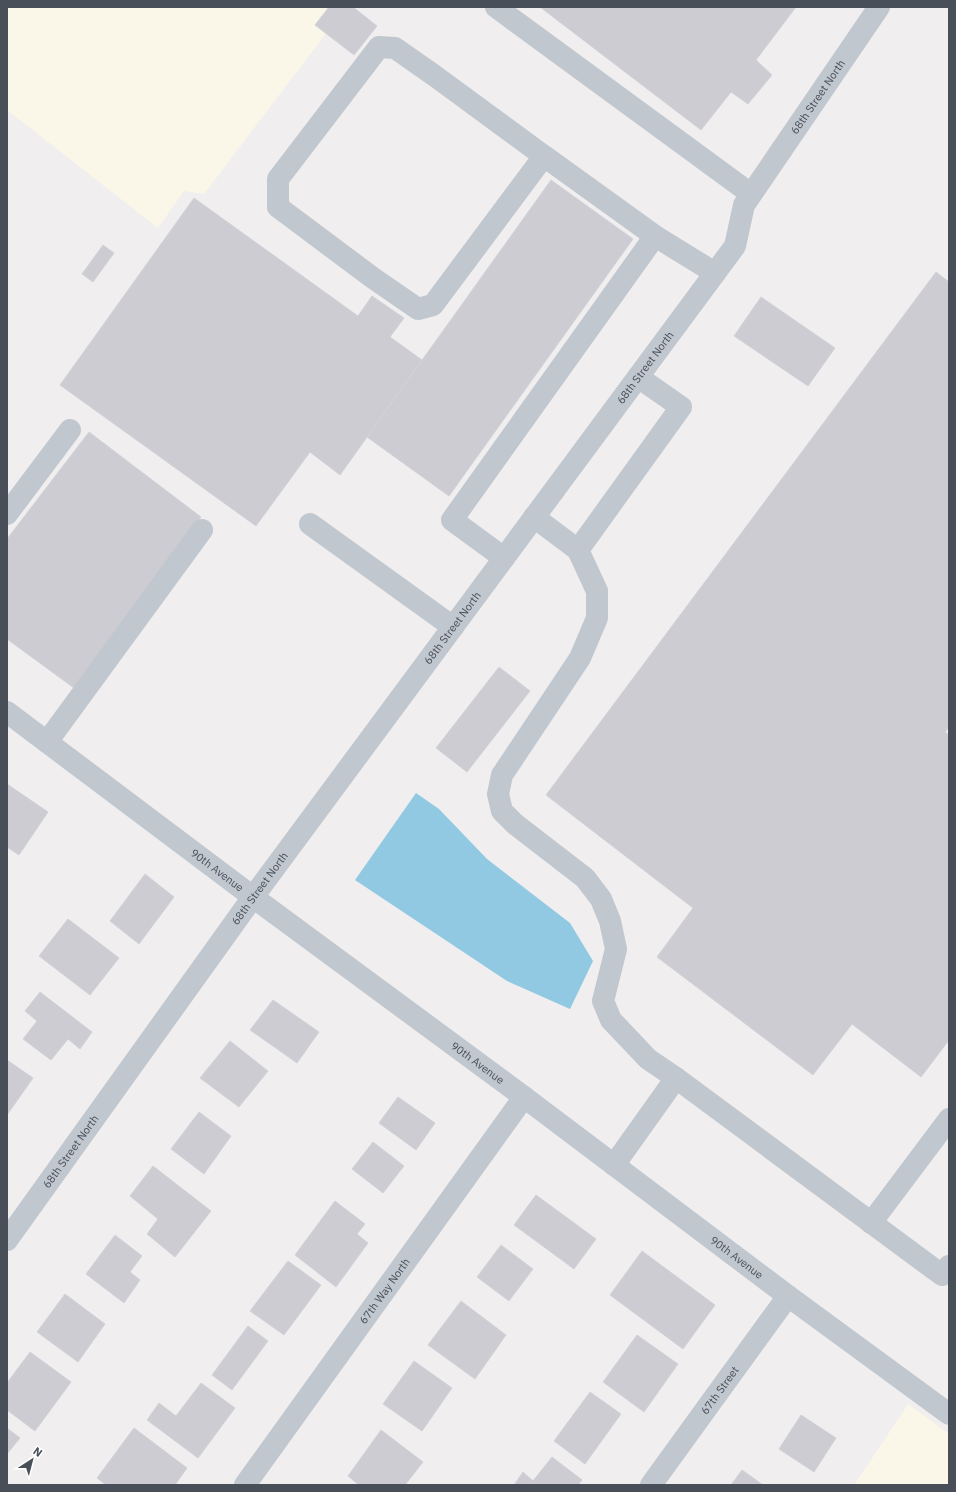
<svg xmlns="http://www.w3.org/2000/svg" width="956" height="1492" viewBox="0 0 956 1492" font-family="'IBM Plex Sans',sans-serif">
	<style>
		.commercial { fill: #faf7e8 }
		.water { fill: #91c9e3 }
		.building { fill: #ccccd2; stroke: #d2d3d9 }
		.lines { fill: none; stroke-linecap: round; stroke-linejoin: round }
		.minor { stroke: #c0c7ce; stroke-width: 22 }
		.labels { text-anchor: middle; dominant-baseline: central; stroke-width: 3; stroke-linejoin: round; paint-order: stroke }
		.street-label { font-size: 11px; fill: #484f59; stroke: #fff }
	</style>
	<rect width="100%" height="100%" fill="#f0eeee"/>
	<g class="commercial">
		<polygon points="7,7 346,7 204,194 184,191 158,228 7,110"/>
		<polygon points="908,1404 949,1434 949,1485 854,1485"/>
	</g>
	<polygon class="water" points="416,793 439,809 487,859 570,923 593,961 570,1009 507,981 355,880"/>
	<g class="building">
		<polygon points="329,7 353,7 377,26 354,55 315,25"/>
		<polygon points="540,7 796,7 756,60 772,75 748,104 731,92 701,130"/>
		<polygon points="551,180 633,239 449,496 367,437"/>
		<polygon points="194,198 358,316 372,296 404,318 390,337 422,360 340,475 310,452 256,526 60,385"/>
		<polygon points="103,245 114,253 93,282 82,274"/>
		<polygon points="936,272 949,282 949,727 945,732 949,735 949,1040 921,1077 852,1024 813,1075 657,957 693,908 546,795"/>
		<polygon points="761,297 835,348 808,386 734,336"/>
		<polygon points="89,432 201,517 74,688 7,639 7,539"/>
		<polygon points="499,667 530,691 467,772 436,748"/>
		<polygon points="7,784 48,812 19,855 7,847"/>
		<polygon points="145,874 174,897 139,944 110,921"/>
		<polygon points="68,919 119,958 90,995 39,956"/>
		<polygon points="40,992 92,1032 80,1049 68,1039 51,1060 23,1039 37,1021 25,1011"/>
		<polygon points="273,1000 319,1032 297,1063 250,1030"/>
		<polygon points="230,1041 268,1071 239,1107 200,1078"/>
		<polygon points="7,1060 33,1078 7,1115"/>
		<polygon points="398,1097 435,1123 416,1150 379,1123"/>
		<polygon points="199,1112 231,1136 204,1174 171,1149"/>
		<polygon points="373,1142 404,1166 383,1193 352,1169"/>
		<polygon points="153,1166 211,1211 175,1257 147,1234 158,1219 130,1196"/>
		<polygon points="536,1195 596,1239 574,1269 514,1225"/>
		<polygon points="335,1201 365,1224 357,1234 368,1243 336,1287 295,1255"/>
		<polygon points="115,1235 142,1256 130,1272 140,1280 124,1303 86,1274"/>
		<polygon points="501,1245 533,1269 509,1301 477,1277"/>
		<polygon points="642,1251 715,1305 683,1349 610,1295"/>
		<polygon points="288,1261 321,1285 284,1335 250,1311"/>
		<polygon points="65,1294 105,1324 78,1362 37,1332"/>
		<polygon points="461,1301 506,1335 475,1379 428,1345"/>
		<polygon points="248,1326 268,1341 232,1390 212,1375"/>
		<polygon points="637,1335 678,1364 644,1412 603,1382"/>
		<polygon points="30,1352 71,1382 35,1431 7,1410 7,1383"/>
		<polygon points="414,1361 452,1388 422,1431 383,1404"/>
		<polygon points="201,1383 235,1408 198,1458 147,1420 159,1403 176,1416"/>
		<polygon points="590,1392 621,1414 585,1464 554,1441"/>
		<polygon points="801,1415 836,1438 814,1472 779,1449"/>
		<polygon points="7,1428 20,1438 7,1454"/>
		<polygon points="134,1428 187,1468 175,1485 106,1485 97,1478"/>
		<polygon points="381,1430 423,1462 405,1485 359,1485 348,1476"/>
		<polygon points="552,1457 582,1480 578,1485 514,1485 523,1472 533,1481"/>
		<polygon points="742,1470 763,1485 731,1485"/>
	</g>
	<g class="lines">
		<g class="minor">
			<polyline points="496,7 751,194"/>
			<polyline points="655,236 715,273"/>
			<polyline points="7,514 70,430"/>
			<polyline points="534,517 578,550 681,407 638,377"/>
			<polyline points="310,524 453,627"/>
			<polyline points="578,550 597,591 597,618 580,658 502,775 498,794 502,811 515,824 585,878 601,899 610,921 616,949 603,1001 611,1020 648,1059 676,1078"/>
			<polyline points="504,558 452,520 655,236 544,156 433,305 418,309 373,278 278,207 278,179 379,47 395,48 435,76 544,156"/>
			<path id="s1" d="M7,712L253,897L524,1097L788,1296L949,1414"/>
			<polyline points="47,742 202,530"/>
			<polyline points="614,1165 676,1078 942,1275 949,1266"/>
			<polyline points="871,1223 949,1119"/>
			<path id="s2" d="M7,1240L253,897L735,246L744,205L879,7"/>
			<path id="s3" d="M245,1485L524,1097"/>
			<path id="s4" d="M651,1485L788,1296"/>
		</g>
	</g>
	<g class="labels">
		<g class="street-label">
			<text stroke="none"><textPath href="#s2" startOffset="1405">68th Street North</textPath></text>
			<text stroke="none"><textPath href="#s2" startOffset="1081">68th Street North</textPath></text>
			<text stroke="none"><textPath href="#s2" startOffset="757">68th Street North</textPath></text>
			<text stroke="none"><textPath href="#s1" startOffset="263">90th Avenue</textPath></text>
			<text stroke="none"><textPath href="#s2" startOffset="433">68th Street North</textPath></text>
			<text stroke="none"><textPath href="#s1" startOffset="587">90th Avenue</textPath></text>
			<text stroke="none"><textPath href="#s2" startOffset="109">68th Street North</textPath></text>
			<text stroke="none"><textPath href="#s1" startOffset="911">90th Avenue</textPath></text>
			<text stroke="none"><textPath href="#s3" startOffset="239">67th Way North</textPath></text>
			<text stroke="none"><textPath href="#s4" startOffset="117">67th Street</textPath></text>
		</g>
	</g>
	<rect width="956" height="1492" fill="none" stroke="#484f59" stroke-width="16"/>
	<g transform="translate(32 1460) rotate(36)" stroke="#ffffff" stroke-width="3" paint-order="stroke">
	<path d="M0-3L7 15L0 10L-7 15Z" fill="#484f59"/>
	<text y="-6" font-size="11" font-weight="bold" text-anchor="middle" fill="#484f59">N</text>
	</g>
</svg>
